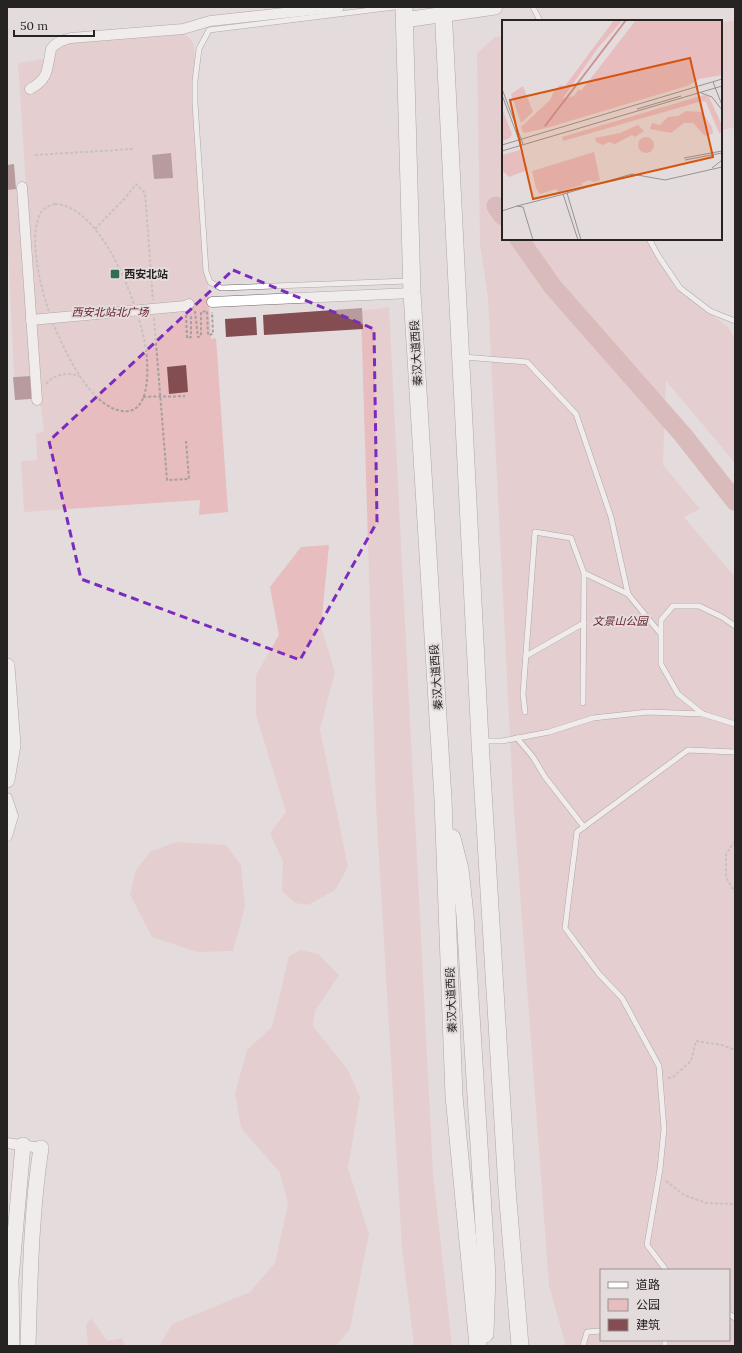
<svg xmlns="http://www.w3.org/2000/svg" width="742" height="1353" viewBox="0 0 742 1353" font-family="Lora,'Noto Sans SC',serif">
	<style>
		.green { fill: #e7bdbf; fill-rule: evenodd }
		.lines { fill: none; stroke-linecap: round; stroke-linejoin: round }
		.river { stroke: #ce9296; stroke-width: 19 }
		.building { fill: #834d51 }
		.lane-casing { stroke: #6d6667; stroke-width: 6 }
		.street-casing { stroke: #6d6667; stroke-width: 11 }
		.secondary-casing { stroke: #6d6667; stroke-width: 16 }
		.primary-casing { stroke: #6d6667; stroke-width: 18 }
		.path { stroke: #a69f9f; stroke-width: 2; stroke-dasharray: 3 2; stroke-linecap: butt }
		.lane { stroke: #fff; stroke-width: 5 }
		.street { stroke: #fff; stroke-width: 10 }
		.secondary { stroke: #fff; stroke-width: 15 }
		.primary { stroke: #fff; stroke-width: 17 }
		.marked { fill: none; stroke: #7b2cbf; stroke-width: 3; stroke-dasharray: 8 5; stroke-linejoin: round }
		.poi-dot { fill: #326c55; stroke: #e4dcdc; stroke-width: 1.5 }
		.labels { text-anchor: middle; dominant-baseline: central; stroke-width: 4; stroke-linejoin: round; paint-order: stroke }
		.poi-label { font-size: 11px; font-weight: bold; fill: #262323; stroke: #e4dcdc; text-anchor: start }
		.park-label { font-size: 11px; font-style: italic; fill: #651e29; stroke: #e4dcdc }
		.street-label { font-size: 11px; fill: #262323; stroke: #e4dcdc }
		.inset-river { fill: none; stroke: #ce9296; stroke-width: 2 }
		.inset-road { fill: none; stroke: #989292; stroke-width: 1 }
		.view { fill: #d5540e; fill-opacity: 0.15; stroke: #d5540e; stroke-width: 2 }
		.inset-edge { fill: none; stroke: #262323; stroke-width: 2 }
	</style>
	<rect width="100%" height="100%" fill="#e4dcdc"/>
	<g class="green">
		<polygon points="735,21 735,127 721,130 721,22"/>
		<path d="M180,33C187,35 190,38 194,44L211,339L216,338L228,512L199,515L200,500L24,512L21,461L37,460L36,433L44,432L41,407L32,398V376H14L7,227V188L26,186L18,63L44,59L54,60C57,47 59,46 71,41Z"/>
		<path d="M503,36V239H646L675,287L728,327L735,338V463L666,381L663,465L700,509L684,517L735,577V1346H566L549,1286L513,797L488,297L480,244L477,53L495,37ZM601,1270H729V1340H601Z"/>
		<polygon points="389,307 433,1173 452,1346 414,1346 402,1248 376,807 361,311"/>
		<polygon points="329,545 321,627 335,672 320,729 348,867 335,890 308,905 295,903 282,891 283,862 270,833 286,812 256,715 256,675 279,635 270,587 301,547"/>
		<polygon points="176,842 226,845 241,865 245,907 233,951 197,952 152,937 130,895 136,870 150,852"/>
		<polygon points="300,950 318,954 339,975 315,1011 313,1026 348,1070 360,1097 348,1168 369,1234 350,1329 336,1346 159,1346 172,1324 250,1292 275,1263 288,1204 280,1173 241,1128 235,1093 247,1050 272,1027 289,956"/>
		<polygon points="91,1318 107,1341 122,1338 125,1346 88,1346 86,1325"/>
	</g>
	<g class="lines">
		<g class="river">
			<polyline points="496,206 503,216"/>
			<polyline points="519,239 553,287 683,435 735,501"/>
		</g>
	</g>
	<g class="building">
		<polygon points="171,153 173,178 154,179 152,155"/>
		<polygon points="14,164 16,189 7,190 7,165"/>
		<polygon points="362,308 363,329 264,335 263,315"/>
		<polygon points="256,317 257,335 226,337 225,319"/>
		<polygon points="186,365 188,392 169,394 167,367"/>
		<polygon points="31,376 31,399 15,400 13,377"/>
	</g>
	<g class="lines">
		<defs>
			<g id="lane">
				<polyline points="395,7 209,30 199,49 195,81 195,103 206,271 210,282 221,288 408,281"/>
				<polyline points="533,7 540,21"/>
				<polyline points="649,239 659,257 680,288 710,311 735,321"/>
				<polyline points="464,357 527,362 576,414 611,517 628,594 660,633"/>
				<polyline points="735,626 722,617 699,606 673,606 661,620 661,664 678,694 703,714 735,724"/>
				<polyline points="526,656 584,623"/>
				<polyline points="583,703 584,573"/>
				<polyline points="525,712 523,694 535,532 571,538 584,573 628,594"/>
				<polyline points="517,738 533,757 545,777 584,827"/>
				<polyline points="483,741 502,741 549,732 593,718 648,712 703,714"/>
				<polyline points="666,1270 647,1245 660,1169 664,1129 659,1066 622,998 599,974 565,928 577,832 688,750 735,752"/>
				<polyline points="729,1314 735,1318"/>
				<polyline points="583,1346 587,1332 601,1331"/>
				<polyline points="665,1346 665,1340"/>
			</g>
			<g id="street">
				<path d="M30,89C49,79 47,69 51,49C56,42 63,40 71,38L183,29L210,21L339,7"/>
				<polyline points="22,187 37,400"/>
				<polyline points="212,302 412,293"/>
				<polyline points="31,320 185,306 189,304"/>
				<polyline points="7,798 13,816 7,836"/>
				<polyline points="7,1143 41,1148"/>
			</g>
			<g id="secondary">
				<polyline points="404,20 495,7"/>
				<polyline points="7,666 13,745 7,780"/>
				<polyline points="12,1346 11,1279 23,1145"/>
				<path d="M28,1346C30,1280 31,1213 41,1148"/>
			</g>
			<g id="primary">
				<polyline points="404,7 412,293 443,799 454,1096 478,1346"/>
				<polyline points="443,7 480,741 507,1189 520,1346"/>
				<polyline points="452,838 460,869 465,915 487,1276 485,1334"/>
			</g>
		</defs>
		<use href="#lane" class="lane-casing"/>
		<use href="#street" class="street-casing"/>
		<use href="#secondary" class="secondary-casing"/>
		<use href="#primary" class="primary-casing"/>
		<g class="path">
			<polyline points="35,155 133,149"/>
			<path d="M55,204C104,205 145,319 147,360C148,378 148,415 122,411C114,410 106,405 100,400C82,384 69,359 59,337C46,310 24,238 42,211C45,207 51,205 55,204Z"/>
			<polyline points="95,229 125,198 136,184 145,193 153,300"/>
			<polyline points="194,312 195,312 198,337 201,336 201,312 207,311 208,335 213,334 212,312"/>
			<polyline points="186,315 187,338 191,337 191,314"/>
			<polyline points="154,318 167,480 189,479 186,441"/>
			<path d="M46,384C55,374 66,372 80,376"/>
			<path d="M143,397C158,396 171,397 185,396"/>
			<polyline points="735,841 726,854 726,877 735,893"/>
			<polyline points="668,1078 673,1077 691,1061 696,1041 722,1045 735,1050"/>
			<polyline points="666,1181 684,1195 706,1203 735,1204"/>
		</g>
		<use href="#lane" class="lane"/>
		<use href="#street" class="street"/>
		<use href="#secondary" class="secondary"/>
		<use href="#primary" class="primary"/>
	</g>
	<path d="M0 0H742V1353H0ZM233,270L374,329L377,522L300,660L81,579L49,441Z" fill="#e4dcdc" fill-opacity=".55" fill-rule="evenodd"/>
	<path class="marked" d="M233,270L374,329L377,522L300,660L81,579L49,441Z"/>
	<rect class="poi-dot" x="110" y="269" width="10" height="10" rx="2"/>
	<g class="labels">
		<g class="poi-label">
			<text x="124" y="274">西安北站</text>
		</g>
		<g class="park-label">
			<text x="110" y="312">西安北站北广场</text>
			<text x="620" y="621">文景山公园</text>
		</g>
		<g class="street-label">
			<text transform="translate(416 353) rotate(-93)">秦汉大道西段</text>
			<text transform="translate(436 677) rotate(-94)">秦汉大道西段</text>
			<text transform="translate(451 1000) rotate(-92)">秦汉大道西段</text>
		</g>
	</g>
	<g transform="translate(502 20)">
		<rect width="220" height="220" fill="#e4dcdc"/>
		<path d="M112,0H121L96,28L61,78L72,76L77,69L79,71L134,0H220V55L197,59L185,66L48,107L23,113L20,111L19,107L48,80L52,71L58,65L63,66ZM21,66L31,92L19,103L9,74ZM202,75L207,77L220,105V112L217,113L204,82L200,81L61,121L60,117ZM0,89L10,114L8,118L0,121ZM184,91L200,92L210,107L211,113L206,116L202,115L191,103H182L169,113L148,109L150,103L158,105L166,97L176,96ZM136,105L142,111L133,117L130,115L113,124L107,122L101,125L94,122L93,118L118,113ZM136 125a8 8 0 1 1 16 0a8 8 0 1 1-16 0ZM18,130L26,150L7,157L0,150V135ZM92,132L98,160L92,162L87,160L80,163V165L56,172L54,169L38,174L34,168L30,151Z" fill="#e7bdbf"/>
		<path class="inset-river" d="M43,106L124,0"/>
		<path class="inset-road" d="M211,62L220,85M0,69L21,124M199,73L210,77L220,90M0,75L19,125M135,89L179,76M0,125L220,59M0,131L220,66M182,138L220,131M183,140L220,133M210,148L220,140M61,174L76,220M15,186L66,173M0,191L15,186L21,187L31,220M79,220L65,173L130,154L163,160L220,147"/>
		<path class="view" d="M188,38L211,137L31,179L8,80Z"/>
		<rect width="220" height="220" class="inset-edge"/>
	</g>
	<rect width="742" height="1353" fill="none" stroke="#262323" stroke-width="16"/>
	<rect x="600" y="1269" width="130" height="72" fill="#e4dcdc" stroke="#989292"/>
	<rect x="608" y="1282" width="20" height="6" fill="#ffffff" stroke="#989292"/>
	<text x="636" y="1289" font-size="12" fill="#262323">道路</text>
	<rect x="608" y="1299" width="20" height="12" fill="#e7bdbf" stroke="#989292"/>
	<text x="636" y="1309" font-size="12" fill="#262323">公园</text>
	<rect x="608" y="1319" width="20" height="12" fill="#834d51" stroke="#989292"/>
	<text x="636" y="1329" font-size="12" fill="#262323">建筑</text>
	<path d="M14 30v6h80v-6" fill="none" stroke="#262323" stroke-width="2"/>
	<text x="20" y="30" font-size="12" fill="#262323" stroke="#e4dcdc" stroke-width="3" paint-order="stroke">50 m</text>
</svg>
